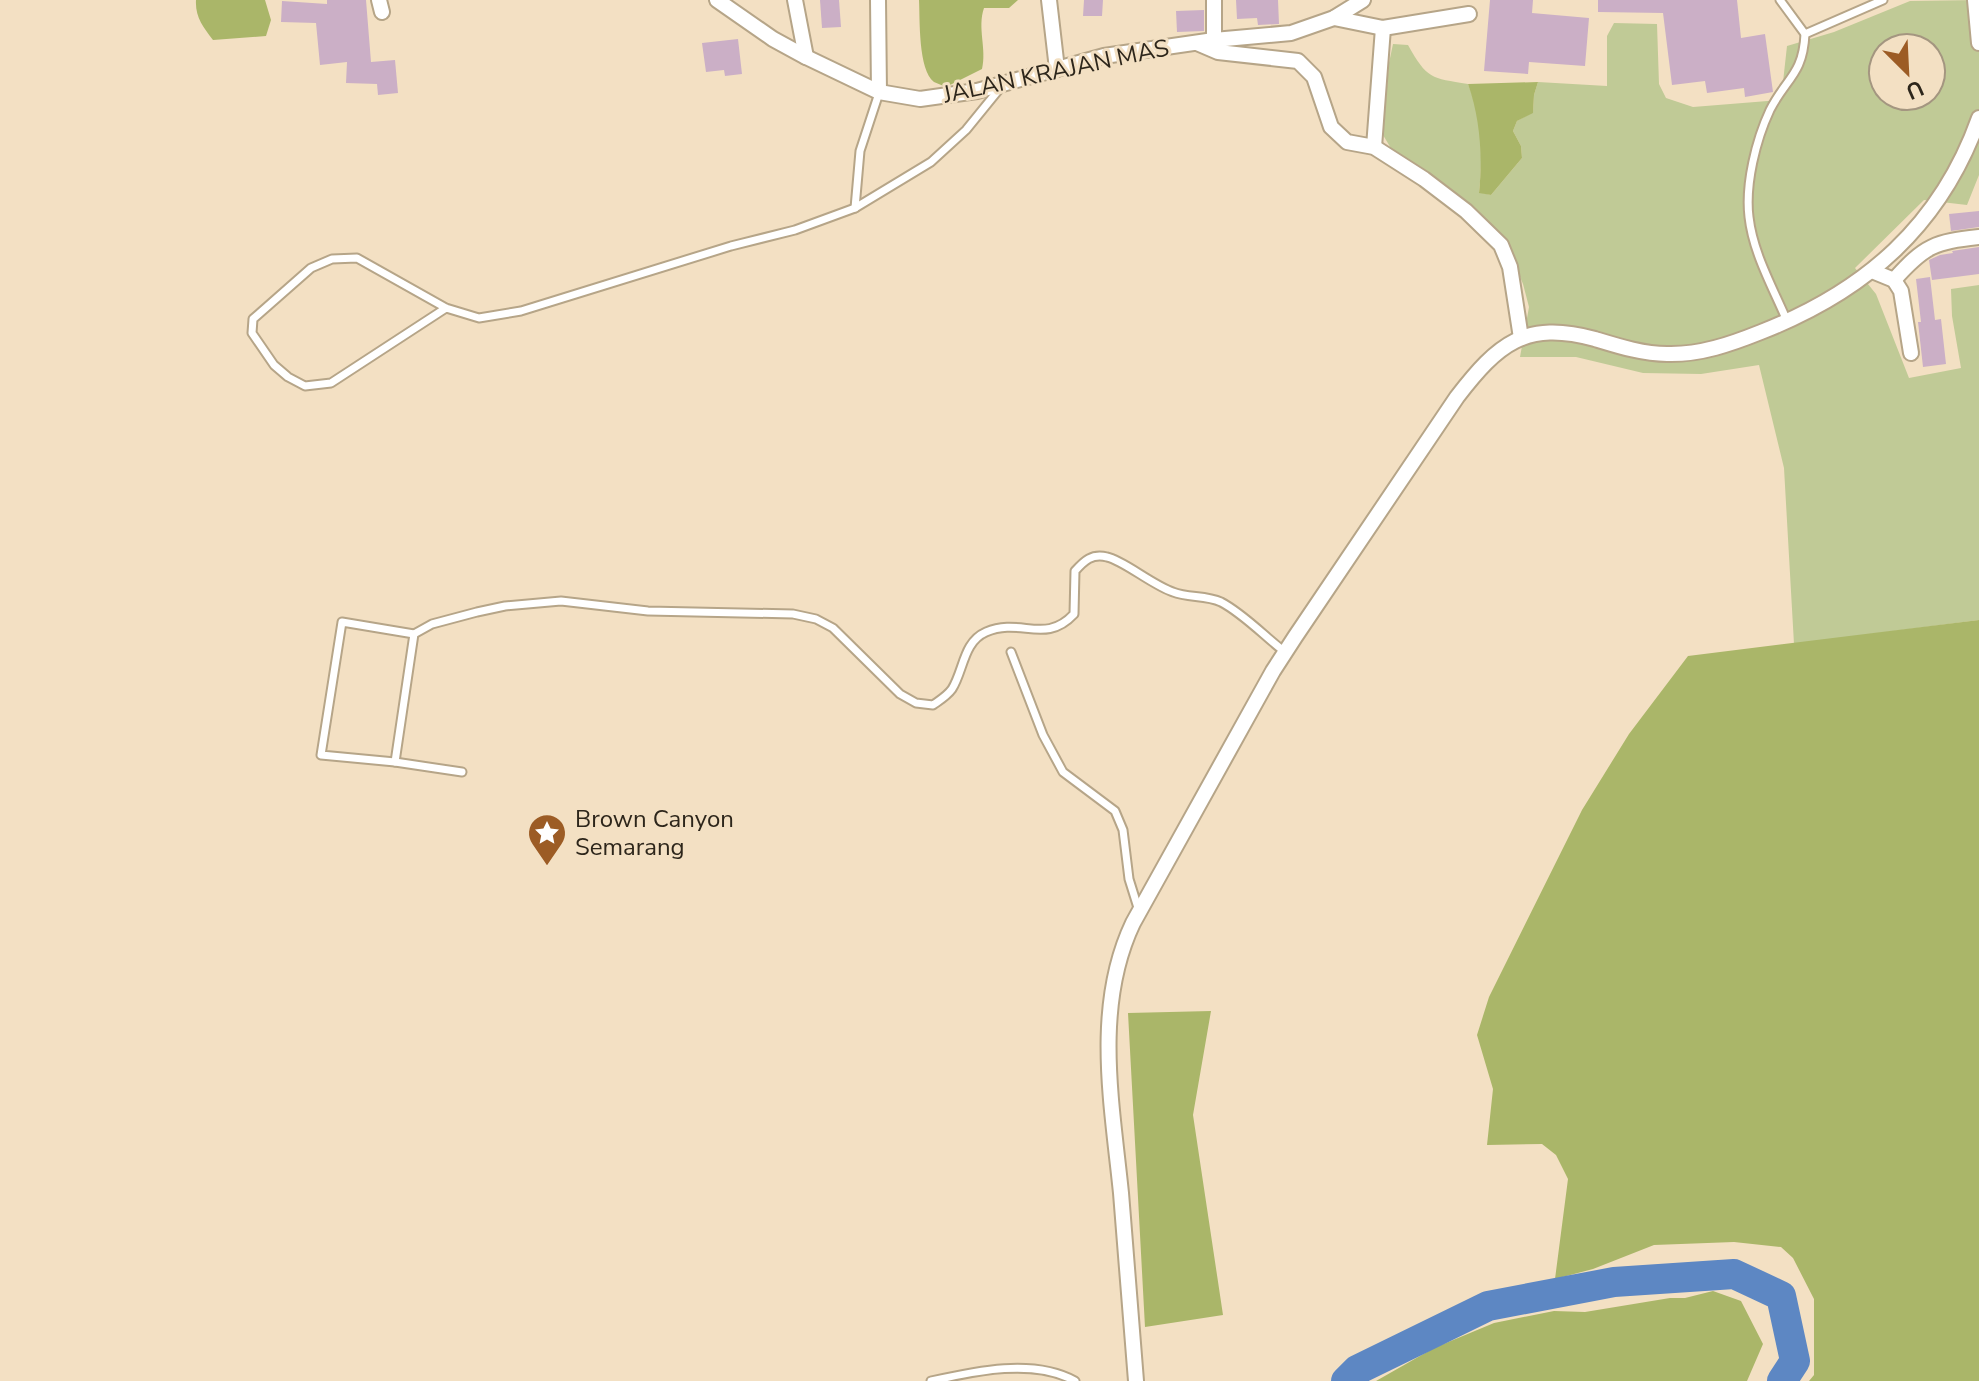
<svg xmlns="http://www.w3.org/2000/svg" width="1979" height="1381" viewBox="0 0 1979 1381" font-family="'Nunito Sans',sans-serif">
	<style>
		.green { fill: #c0ca96; fill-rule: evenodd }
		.forest { fill: #aab669 }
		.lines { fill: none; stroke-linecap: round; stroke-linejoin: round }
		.river { stroke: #5d87c3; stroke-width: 30 }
		.building { fill: #cbafc6 }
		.lane-casing { stroke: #b6a588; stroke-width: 11 }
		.street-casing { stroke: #b6a588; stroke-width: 18 }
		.lane { stroke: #fff; stroke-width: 7 }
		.street { stroke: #fff; stroke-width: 14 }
		.labels { text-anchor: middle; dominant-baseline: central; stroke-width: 6; stroke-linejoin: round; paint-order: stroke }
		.street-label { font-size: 24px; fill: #2d261b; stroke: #f3e0c3 }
		.poi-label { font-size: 24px; fill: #2d261b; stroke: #f3e0c3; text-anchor: start }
	</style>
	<rect width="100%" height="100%" fill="#f3e0c3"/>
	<path class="green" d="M1979,0V175L1967,205L1924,200L1855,268L1876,294L1909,378L1961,368L1952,316L1951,289L1979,285V620L1794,644L1784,468L1759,365L1701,374L1643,373L1576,357H1520L1529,307L1523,284L1504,238L1490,223L1421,167L1392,150L1383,135L1389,63L1393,44L1408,45C1427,79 1431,78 1468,84C1482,117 1483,157 1479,192L1491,195L1522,158L1521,146L1513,131L1517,121L1533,112L1534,95L1538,82L1607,86V36L1614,23L1657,24L1659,84L1666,98L1693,107L1781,100L1787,46L1834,32L1910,1ZM1883,48H1931V96H1883Z"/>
	<g class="forest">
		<path d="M265,0L271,20L266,36L213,40C203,27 195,17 196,0Z"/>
		<path d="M919,0H1018L1009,8H984C977,28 987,49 982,69L946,87C942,85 938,84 934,82C918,70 920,19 919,0Z"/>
		<path d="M1538,82L1534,95L1533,113L1517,121L1513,131L1521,146L1522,158L1491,195L1479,193C1483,156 1480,118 1468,84Z"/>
		<polygon points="1979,620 1979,1381 1809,1381 1814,1375 1814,1299 1793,1258 1781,1247 1734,1242 1654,1245 1593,1269 1555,1279 1568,1179 1556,1155 1542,1144 1487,1145 1493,1089 1477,1035 1489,997 1582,810 1629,734 1688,656"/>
		<polygon points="1211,1011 1193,1115 1223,1315 1145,1327 1128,1013"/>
		<polygon points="1713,1291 1741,1301 1763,1344 1747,1381 1376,1381 1434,1348 1494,1323 1554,1311 1585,1312 1670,1298 1685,1298"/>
	</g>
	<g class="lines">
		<polyline class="river" points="1346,1381 1357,1370 1488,1306 1614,1282 1734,1274 1781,1296 1795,1361 1782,1381"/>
	</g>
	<g class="building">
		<polygon points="327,0 366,0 371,62 395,60 398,93 378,95 377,84 346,83 347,62 320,65 316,23 281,22 282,1 327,4"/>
		<polygon points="820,0 839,0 841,27 822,28"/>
		<polygon points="1084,0 1103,0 1102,16 1083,16"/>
		<polygon points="1236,0 1278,0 1279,24 1258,25 1257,18 1237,19"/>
		<polygon points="1490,0 1533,0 1532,13 1589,18 1585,66 1529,62 1528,74 1484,71"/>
		<polygon points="1598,0 1737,0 1741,38 1765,34 1773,92 1745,97 1744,88 1707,93 1705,81 1672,85 1663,13 1598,12"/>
		<polygon points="1204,10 1204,31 1177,32 1176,11"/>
		<polygon points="738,39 742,74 725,76 724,70 706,72 702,43"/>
		<polygon points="1979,211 1979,227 1951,231 1949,214"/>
		<polygon points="1979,247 1979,274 1932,280 1929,260 1940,255 1953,253 1952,251"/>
		<polygon points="1930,277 1935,320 1941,319 1946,364 1923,367 1918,322 1921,322 1916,279"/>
	</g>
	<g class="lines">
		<defs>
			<g id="lane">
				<path d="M1780,0L1805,34C1803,75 1786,78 1770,110C1756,140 1745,184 1749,217C1753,253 1773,288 1787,321"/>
				<polyline points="1805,34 1883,0"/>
				<polyline points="855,208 860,151 879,93"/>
				<polyline points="446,308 331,383 305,386 288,377 274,365 252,333 253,319 311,268 332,259 357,258 446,308 479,318 521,311 731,246 795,230 855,208 931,162 966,130 1001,87"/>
				<polyline points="414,634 342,622 321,755 395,762 462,772"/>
				<polyline points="1011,652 1043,735 1063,772 1115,811 1123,830 1129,879 1139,911"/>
				<path d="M395,762L414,634L432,624L477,612L505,606L561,601L648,611L793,614L816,619L833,628L900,694L916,703L933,705C940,700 947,696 952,689C964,670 963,642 986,632C1021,617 1045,645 1074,614L1075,571C1084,561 1092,553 1107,557C1123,560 1152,585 1173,592C1188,598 1206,595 1221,602C1244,614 1265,637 1285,652"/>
				<path d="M931,1381C975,1371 1034,1358 1075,1381"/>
			</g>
			<g id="street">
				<polyline points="379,0 382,12"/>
				<polyline points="717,0 773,39 806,57 879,92 920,99 977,91 1104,56 1214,40 1291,33 1334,18 1363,0"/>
				<polyline points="795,0 806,57"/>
				<polyline points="878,0 879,92"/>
				<polyline points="1049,0 1057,69"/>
				<polyline points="1214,0 1214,40"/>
				<polyline points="1975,0 1979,43"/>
				<polyline points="1334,18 1383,28 1469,14"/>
				<polyline points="1197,43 1218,52 1298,61 1314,77 1331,127 1347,142 1374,147 1424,179 1466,211 1501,245 1510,267 1521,338"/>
				<polyline points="1374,147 1383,28"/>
				<polyline points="1872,271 1894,280 1901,291 1911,353"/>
				<path d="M1894,280C1925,245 1935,242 1979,237"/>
				<path d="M1136,1381C1131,1318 1126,1256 1121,1193C1112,1104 1093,1007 1133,923L1273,671L1295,637L1457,397C1498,344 1525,320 1595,339C1618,346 1643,354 1667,354C1700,355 1731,344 1761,332C1866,291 1941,225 1979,118"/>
			</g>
		</defs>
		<use href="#lane" class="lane-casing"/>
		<use href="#street" class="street-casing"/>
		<use href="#lane" class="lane"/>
		<use href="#street" class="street"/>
	</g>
	<defs>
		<symbol id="sight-pin" viewBox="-11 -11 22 30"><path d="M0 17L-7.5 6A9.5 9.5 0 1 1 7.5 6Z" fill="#9c5c25" stroke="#f3e0c3"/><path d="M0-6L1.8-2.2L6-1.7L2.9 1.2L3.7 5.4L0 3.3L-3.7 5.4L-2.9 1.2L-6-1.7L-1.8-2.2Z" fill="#fff"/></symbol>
	</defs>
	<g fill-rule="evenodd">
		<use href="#sight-pin" x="525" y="811" width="44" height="60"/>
	</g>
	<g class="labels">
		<g class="street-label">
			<text transform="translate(1056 71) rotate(-12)">JALAN KRAJAN MAS</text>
		</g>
		<g class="poi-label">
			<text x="575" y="819">Brown Canyon<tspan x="575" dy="28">Semarang</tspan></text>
		</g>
	</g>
	<g transform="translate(1907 72) rotate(156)"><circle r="38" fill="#f3e0c3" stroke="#a49680" stroke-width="2"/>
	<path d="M0-6L14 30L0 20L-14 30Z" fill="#9c5c25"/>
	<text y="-12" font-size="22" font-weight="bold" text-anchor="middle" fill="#2d261b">U</text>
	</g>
</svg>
